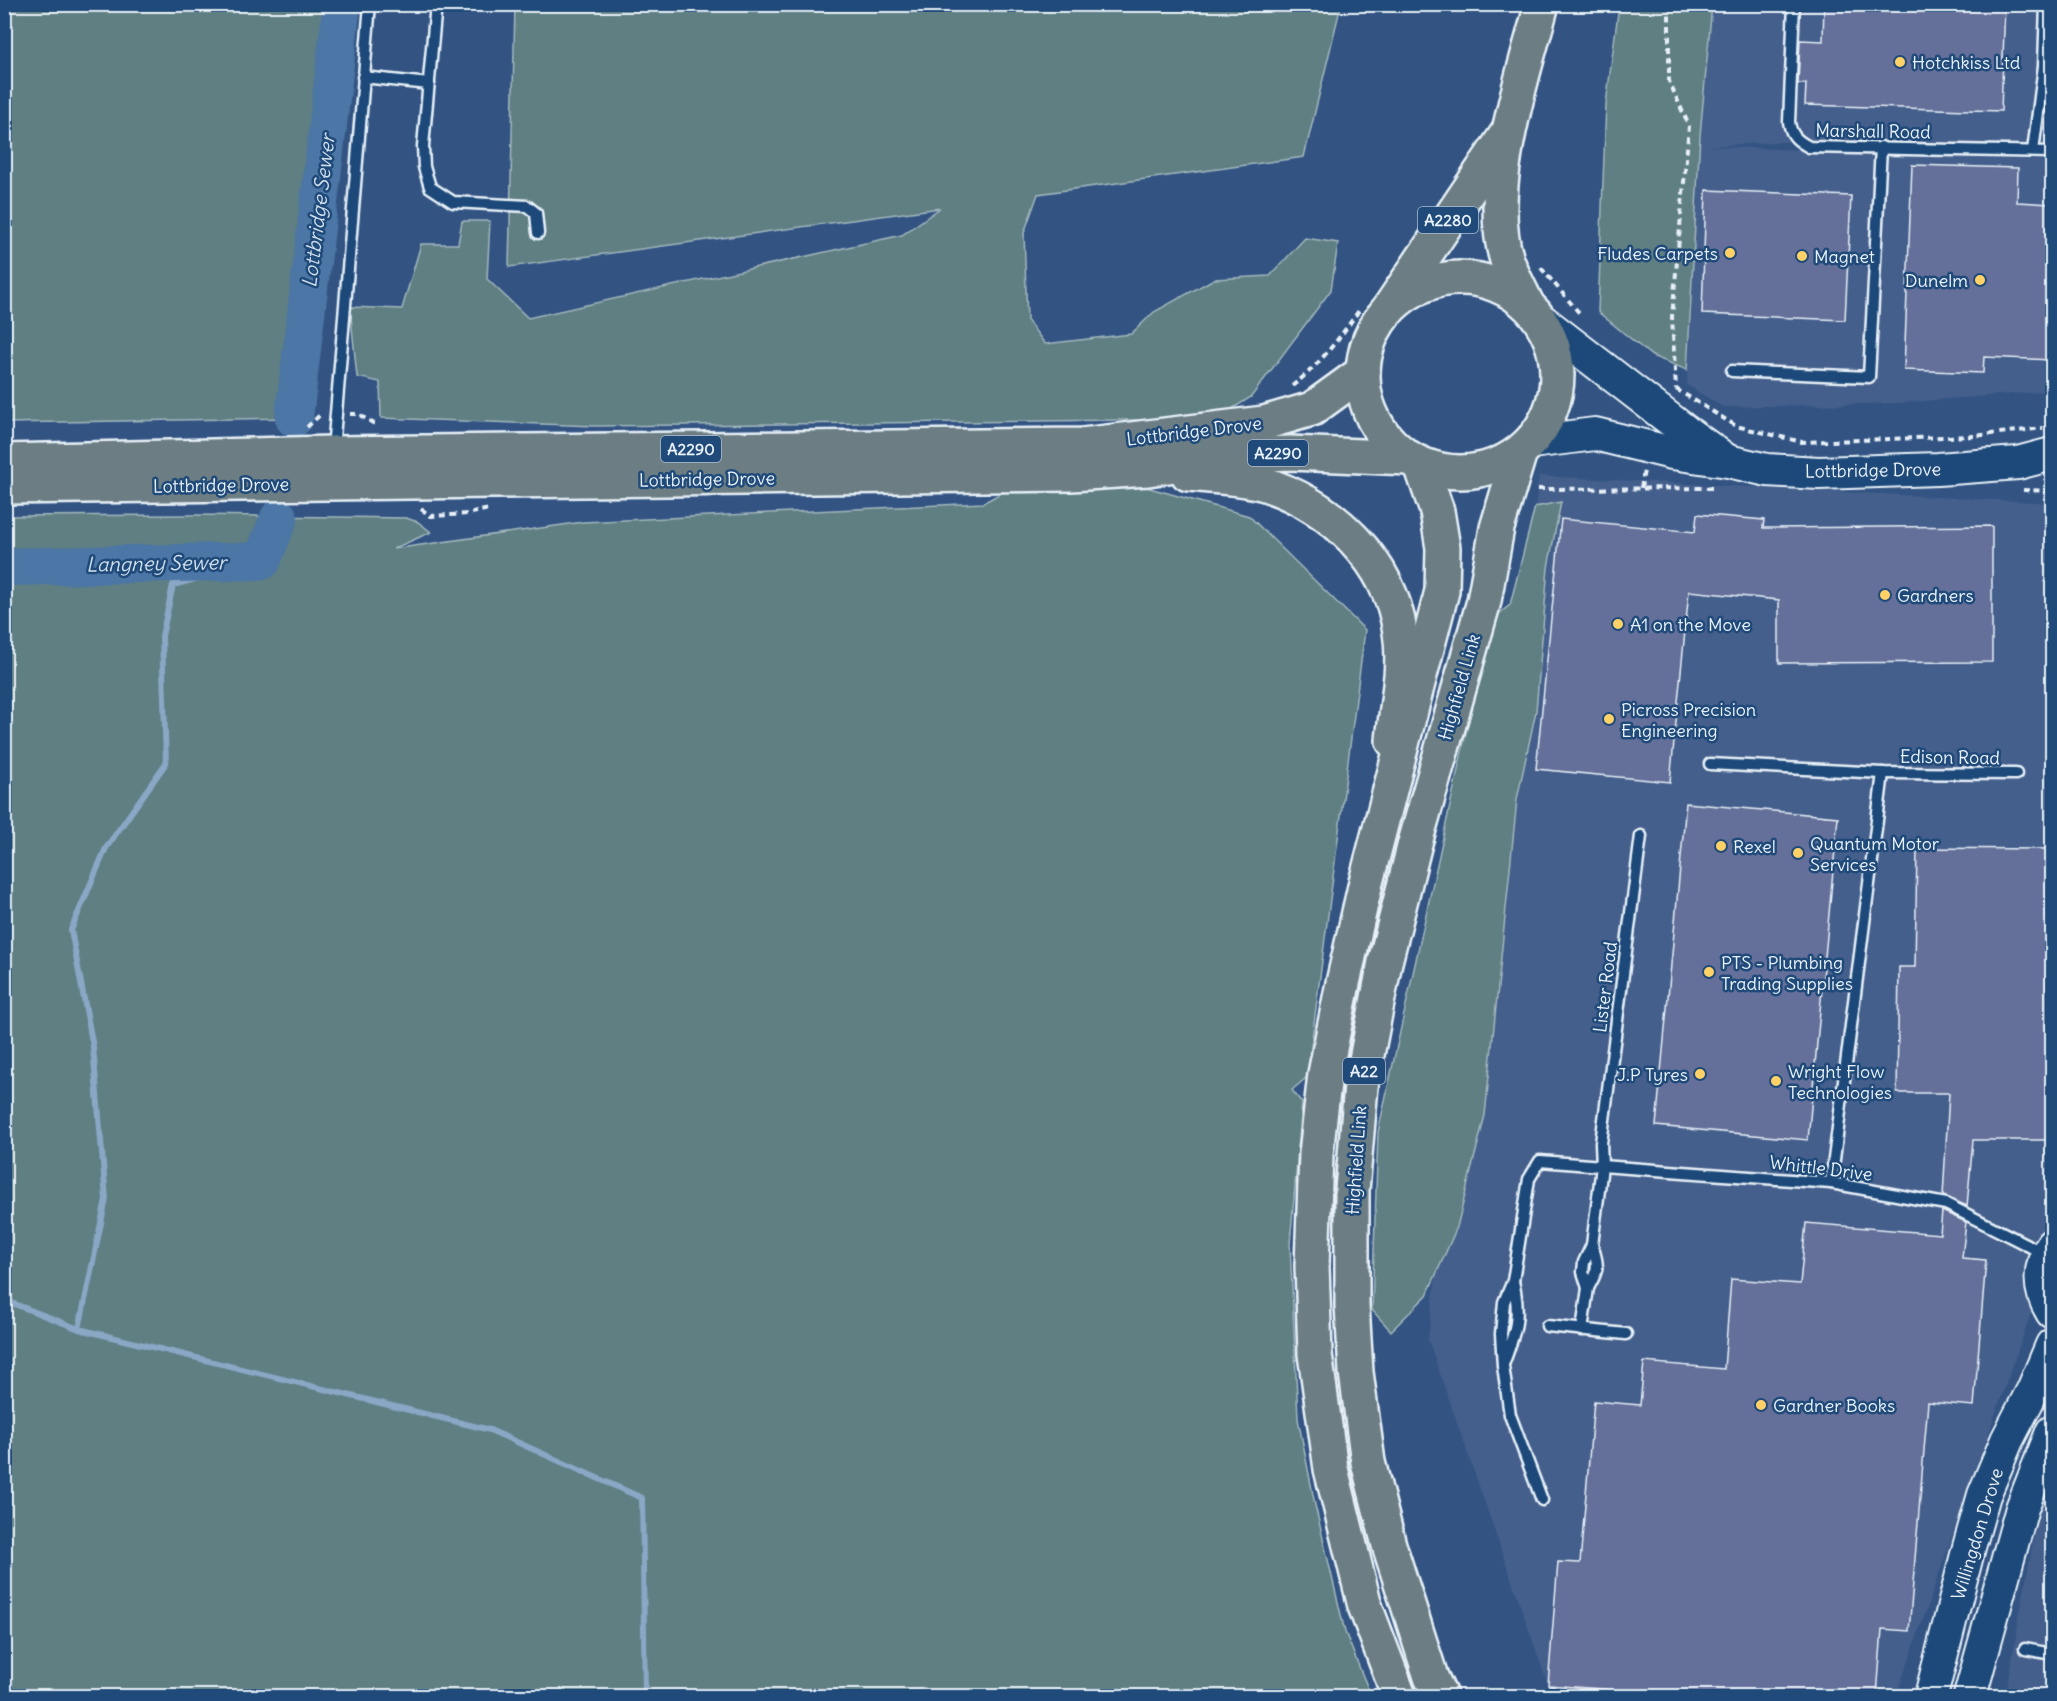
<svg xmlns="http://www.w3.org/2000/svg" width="2057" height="1701" viewBox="0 0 2057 1701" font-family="Delius,sans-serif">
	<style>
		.built { fill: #455f8c }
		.green { fill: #5f7f83; stroke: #a4b8be; stroke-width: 1.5 }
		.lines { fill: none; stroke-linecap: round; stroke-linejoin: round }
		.stream { stroke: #8aa7c6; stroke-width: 6 }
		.river { stroke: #4b76a5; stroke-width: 38 }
		.building { fill: #65709a; stroke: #e8f1f8; stroke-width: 1.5 }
		.lane-casing { stroke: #e8f1f8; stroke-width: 15 }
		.secondary-casing { stroke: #e8f1f8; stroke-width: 36 }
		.primary-casing { stroke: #e8f1f8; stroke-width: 38 }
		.highway-casing { stroke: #e8f1f8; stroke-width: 38 }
		.path { stroke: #e8f1f8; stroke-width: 4; stroke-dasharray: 6 4.5; stroke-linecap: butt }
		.lane { stroke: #1f4a7a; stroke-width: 10 }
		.secondary { stroke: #1f4a7a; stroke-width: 32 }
		.primary { stroke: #6c7e84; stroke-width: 33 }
		.highway { stroke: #6c7e84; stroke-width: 33 }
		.poi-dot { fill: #ffd166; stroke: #1f4a7a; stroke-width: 2 }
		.labels { text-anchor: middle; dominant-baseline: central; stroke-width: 5; stroke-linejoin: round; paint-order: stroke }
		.shield { fill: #1f4a7a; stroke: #acbfd2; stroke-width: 1.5 }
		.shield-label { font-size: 16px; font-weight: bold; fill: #e8f1f8 }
		.poi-label { font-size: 18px; fill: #e8f1f8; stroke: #1f4a7a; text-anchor: start }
		.street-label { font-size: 18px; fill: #e8f1f8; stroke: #1f4a7a }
		.water-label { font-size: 20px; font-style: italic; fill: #d0dfec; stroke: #1f4a7a }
	</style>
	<rect width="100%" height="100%" fill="#335483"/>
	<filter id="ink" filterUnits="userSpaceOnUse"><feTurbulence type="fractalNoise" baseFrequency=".0167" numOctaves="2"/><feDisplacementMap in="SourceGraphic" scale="12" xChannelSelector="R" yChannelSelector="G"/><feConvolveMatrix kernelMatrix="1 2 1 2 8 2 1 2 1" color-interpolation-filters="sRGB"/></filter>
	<g filter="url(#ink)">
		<g class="built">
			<polygon points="1713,5 2052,5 2052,146 1798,141 1708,146 2052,161 2052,391 1897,403 1723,407 1687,385 1699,146"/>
			<polygon points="1539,476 2052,503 2052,1253 1896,1696 1552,1696 1428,1339"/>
			<polygon points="2052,1456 2052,1696 2005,1696 2047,1465"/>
		</g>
		<g class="green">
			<polygon points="4,5 342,5 294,418 5,423"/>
			<polygon points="515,5 1341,5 1304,157 1038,194 1024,233 1027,320 1045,344 1131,334 1154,312 1214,279 1270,276 1305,238 1338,243 1331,290 1251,397 1216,419 595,426 381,418 380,382 357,377 350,307 402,309 421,244 458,244 462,221 490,221 487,279 528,318 902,235 940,208 509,267"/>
			<polygon points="1619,5 1712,5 1700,135 1687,370 1652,356 1598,312 1606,104"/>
			<polygon points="1146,487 1249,516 1365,630 1307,1077 1292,1090 1302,1103 1290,1244 1298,1419 1315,1505 1345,1632 1371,1696 5,1696 4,516 195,515 406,518 418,522 431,532 393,549 583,522 983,503 1005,491"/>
			<polygon points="1561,502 1548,567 1536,711 1517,799 1485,1115 1457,1227 1427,1295 1391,1331 1372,1310 1378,1132 1491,620 1510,605 1535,507"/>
		</g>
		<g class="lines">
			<g class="stream">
				<polyline points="4,1300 79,1329 490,1430 642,1498 645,1696"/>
				<polyline points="79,1329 106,1199 93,1047 71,930 106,848 166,763 162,636 173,585 262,561"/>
			</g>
			<g class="river">
				<polyline points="294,418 342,4"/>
				<polyline points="4,567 262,561 279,518"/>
			</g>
		</g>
		<g class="building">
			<polygon points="1824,4 2005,4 2001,111 1805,105 1806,84 1798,84 1800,40 1823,41"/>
			<polygon points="1912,165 2018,168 2017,202 2052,204 2052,360 1984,357 1983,373 1904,370"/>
			<polygon points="1706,190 1851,196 1845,320 1702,314"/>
			<polygon points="1697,514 1764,520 1763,528 1992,526 1992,662 1779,663 1779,600 1689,591 1670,782 1536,769 1561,519 1695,532"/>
			<polygon points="1686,803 1838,817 1808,1140 1656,1126"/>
			<polygon points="1917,848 2052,849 2052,1094 2049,1094 2049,1140 1973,1140 1967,1206 1943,1196 1949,1093 1897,1093 1899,967 1915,967"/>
			<polygon points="1942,1211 1966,1222 1962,1258 1986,1260 1974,1406 1928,1402 1909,1631 1882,1629 1877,1696 1653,1696 1653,1693 1548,1685 1558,1562 1580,1563 1594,1401 1640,1405 1644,1362 1724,1369 1731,1279 1800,1284 1806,1223 1940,1234"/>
		</g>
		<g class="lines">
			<defs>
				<g id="lane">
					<polyline points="436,4 423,146 424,167 430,187 453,202 527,206 536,213 538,233"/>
					<path d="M1794,4L1789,122C1791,136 1798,141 1809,147L2052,152"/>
					<polyline points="363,77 429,84"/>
					<polyline points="2033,151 2044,66 2046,4"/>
					<polyline points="1732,371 1869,377 1881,147"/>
					<polyline points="333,450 370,4"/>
					<polyline points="1710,764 1883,773 2016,774"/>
					<polyline points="1641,836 1601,1143 1602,1166 1831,1183 1946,1204 2043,1253"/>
					<polyline points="1831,1183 1883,773"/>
					<path d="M1588,1288C1599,1269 1599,1265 1592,1245"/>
					<polyline points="1547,1326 1626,1334"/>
					<path d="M1504,1362C1516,1330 1521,1316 1513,1281"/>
					<polyline points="1542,1500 1510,1415 1503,1366 1501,1334 1504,1302 1513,1281 1529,1179 1540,1161 1602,1166 1592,1245 1584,1262 1583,1272 1588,1288 1582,1330"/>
					<polyline points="2025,1649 2052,1654"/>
				</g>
				<g id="secondary">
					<polyline points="1541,320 1685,431 1722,457"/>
					<polyline points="1531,442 1595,434 1672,453 1728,461 1767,470 1819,473 1938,469 2018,463 2052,454"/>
					<path d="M2052,1245C2038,1267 2038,1290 2052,1312"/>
					<polyline points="1931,1696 1969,1547 1984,1495 2007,1440 2033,1390 2052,1345"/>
					<polyline points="1970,1696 2022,1508 2052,1432"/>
				</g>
				<g id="primary">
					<path d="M1526,302C1520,289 1512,275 1507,260C1484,189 1523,76 1542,4"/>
					<polyline points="1388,310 1506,135"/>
					<polyline points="4,461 332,453 1082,445 1264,423 1312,409 1363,372"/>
					<path d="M1188,474C1212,477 1243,477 1265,484C1332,506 1390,561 1400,632C1406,668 1396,706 1393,741"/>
					<polyline points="4,487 1071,474 1148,469 1242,455 1290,453 1409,458"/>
				</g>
				<g id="highway">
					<circle cx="1460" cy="375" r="97"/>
					<polyline points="1399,1696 1365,1606 1331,1469 1315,1354 1312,1266 1316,1154 1325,1074 1343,983 1366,882 1442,591 1443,548 1437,511 1421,465"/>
					<polyline points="1440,1696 1431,1677 1389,1545 1368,1462 1356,1372 1352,1305 1352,1190 1361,1086 1385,962 1415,843 1484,601 1497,528 1520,452"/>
				</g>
			</defs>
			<use href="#lane" class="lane-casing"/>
			<use href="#secondary" class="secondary-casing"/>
			<use href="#primary" class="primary-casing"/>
			<use href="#highway" class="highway-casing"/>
			<g class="path">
				<polyline points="1669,4 1669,81 1689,126 1672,317 1676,389"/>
				<polyline points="1541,268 1581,315"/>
				<path d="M1292,386C1319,366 1341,336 1360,309"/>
				<polyline points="1676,389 1736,426 1802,442 1974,436 2043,428"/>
				<polyline points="350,414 358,414 376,425"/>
				<polyline points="307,427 320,415"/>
				<polyline points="1641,488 1644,470"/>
				<polyline points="1538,489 1716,488"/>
				<polyline points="2023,490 2052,491"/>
				<polyline points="421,509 431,516 468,514 489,509"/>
			</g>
			<use href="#lane" class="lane"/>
			<use href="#secondary" class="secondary"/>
			<use href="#primary" class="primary"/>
			<use href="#highway" class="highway"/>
		</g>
	</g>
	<g class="poi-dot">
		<circle cx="1900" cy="62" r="6"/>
		<circle cx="1730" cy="253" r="6"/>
		<circle cx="1802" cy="256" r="6"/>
		<circle cx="1980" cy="280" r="6"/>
		<circle cx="1885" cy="595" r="6"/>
		<circle cx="1618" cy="624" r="6"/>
		<circle cx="1609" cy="719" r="6"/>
		<circle cx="1721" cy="846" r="6"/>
		<circle cx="1798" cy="853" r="6"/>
		<circle cx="1709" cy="972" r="6"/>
		<circle cx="1700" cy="1074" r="6"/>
		<circle cx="1776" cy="1081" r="6"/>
		<circle cx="1761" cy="1405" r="6"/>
	</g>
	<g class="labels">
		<g class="shield">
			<rect x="1418" y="207" width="60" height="26" rx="4.5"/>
			<rect x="661" y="436" width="60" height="26" rx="4.5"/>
			<rect x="1248" y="440" width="60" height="26" rx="4.5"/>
			<rect x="1343" y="1058" width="42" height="26" rx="4.5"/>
		</g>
		<g class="shield-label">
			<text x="1448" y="220">A2280</text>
			<text x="691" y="449">A2290</text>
			<text x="1278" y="453">A2290</text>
			<text x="1364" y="1071">A22</text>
		</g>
		<g class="poi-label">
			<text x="1912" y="62">Hotchkiss Ltd</text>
			<text x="1718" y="253" text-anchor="end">Fludes Carpets</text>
			<text x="1814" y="256">Magnet</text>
			<text x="1968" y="280" text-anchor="end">Dunelm</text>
			<text x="1897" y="595">Gardners</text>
			<text x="1630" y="624">A1 on the Move</text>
			<text x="1621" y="709">Picross Precision<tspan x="1621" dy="21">Engineering</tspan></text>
			<text x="1810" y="843">Quantum Motor<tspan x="1810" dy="21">Services</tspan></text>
			<text x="1733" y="846">Rexel</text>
			<text x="1721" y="962">PTS - Plumbing<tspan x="1721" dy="21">Trading Supplies</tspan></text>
			<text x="1788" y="1071">Wright Flow<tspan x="1788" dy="21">Technologies</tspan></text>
			<text x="1688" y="1074" text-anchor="end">J.P Tyres</text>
			<text x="1773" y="1405">Gardner Books</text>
		</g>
		<g class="street-label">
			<text transform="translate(1873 131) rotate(1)">Marshall Road</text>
			<text transform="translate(1194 431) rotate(-7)">Lottbridge Drove</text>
			<text transform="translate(1873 470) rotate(-1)">Lottbridge Drove</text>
			<text transform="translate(707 479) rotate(-1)">Lottbridge Drove</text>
			<text transform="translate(221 485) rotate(-1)">Lottbridge Drove</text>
			<text transform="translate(1459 687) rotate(-74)">Highfield Link</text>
			<text transform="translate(1950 757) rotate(1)">Edison Road</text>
			<text transform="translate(1605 987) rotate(-83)">Lister Road</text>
			<text transform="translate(1356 1160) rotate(-86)">Highfield Link</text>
			<text transform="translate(1821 1168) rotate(7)">Whittle Drive</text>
			<text transform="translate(1977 1534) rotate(-73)">Willingdon Drove</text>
		</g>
		<g class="water-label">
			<text transform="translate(318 211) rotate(-83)">Lottbridge Sewer</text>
			<text transform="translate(156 563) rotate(-1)">Langney Sewer</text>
		</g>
	</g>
	<rect width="2057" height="1701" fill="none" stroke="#1f4a7a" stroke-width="24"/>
	<rect x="12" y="12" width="2033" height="1677" fill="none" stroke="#e8f1f8" stroke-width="2" filter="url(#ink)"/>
</svg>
